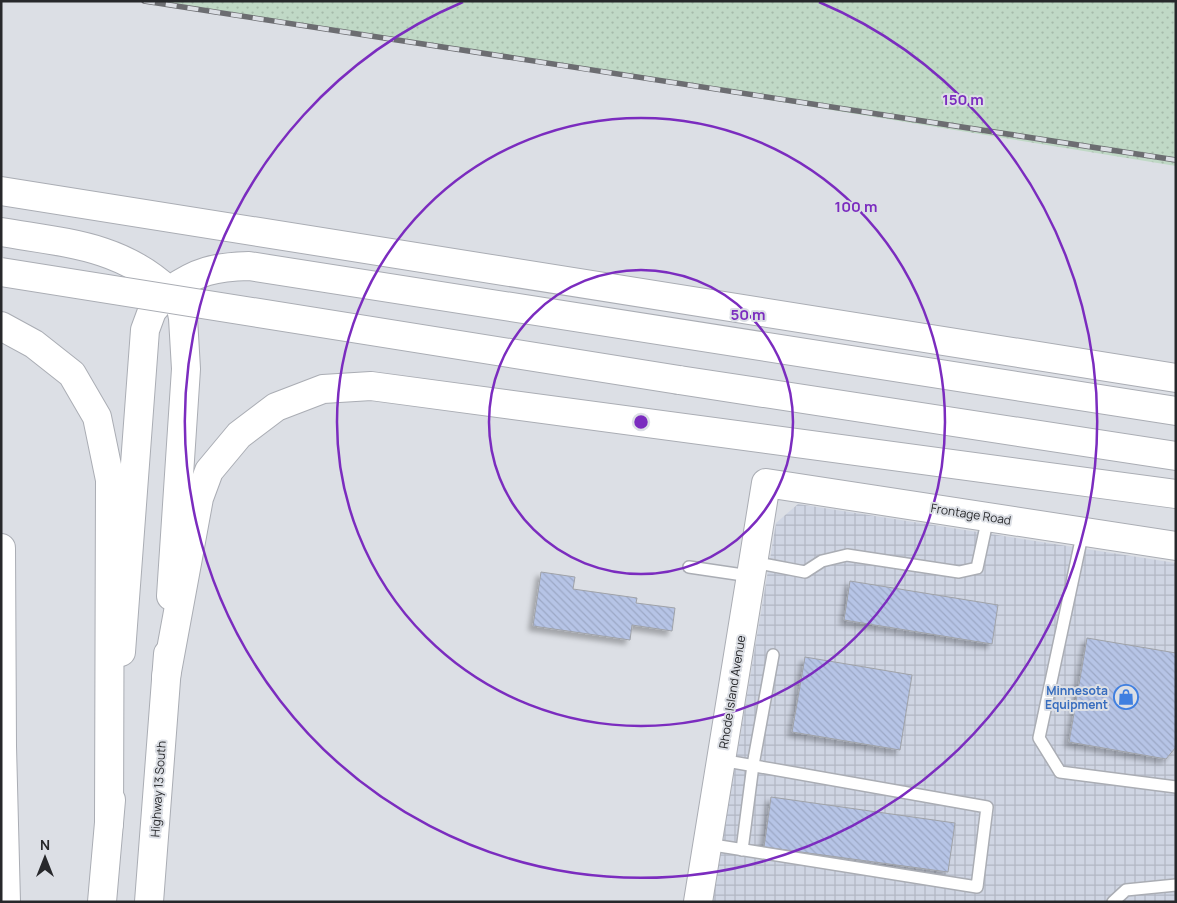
<svg xmlns="http://www.w3.org/2000/svg" width="1177" height="903" viewBox="0 0 1177 903" font-family="Manrope,sans-serif">
	<style>
		.industrial { fill: url(#industrial-grid) }
		.park { fill: url(#park-dots) }
		.building { fill: url(#building-back-hatch); stroke: #9fa2a8; filter: url(#shadow) }
		.lines { fill: none; stroke-linecap: round; stroke-linejoin: round }
		.service-casing { stroke: #aaadb4; stroke-width: 14 }
		.tertiary-casing { stroke: #aaadb4; stroke-width: 30 }
		.primary-casing { stroke: #aaadb4; stroke-width: 30 }
		.motorway-casing { stroke: #aaadb4; stroke-width: 30 }
		.service { stroke: #fff; stroke-width: 11 }
		.tertiary { stroke: #fff; stroke-width: 28 }
		.primary { stroke: #fff; stroke-width: 28 }
		.motorway { stroke: #fff; stroke-width: 28 }
		.rail-casing { stroke: #6c6d71; stroke-width: 5.5 }
		.rail { stroke: #dcdfe5; stroke-width: 4; stroke-dasharray: 11; stroke-linecap: butt }
		.motorway-bridge-casing { stroke: #aaadb4; stroke-width: 30; stroke-linecap: butt }
		.motorway-bridge { stroke: #fff; stroke-width: 28 }
		.ring { fill: none; stroke: #7b2cbf; stroke-width: 2.5 }
		.labels { text-anchor: middle; dominant-baseline: central; stroke-width: 4; stroke-linejoin: round; paint-order: stroke }
		.street-label { font-size: 12px; fill: #27282b; stroke: #dcdfe5 }
		.shop-label { font-size: 12px; font-weight: bold; fill: #366cbe; stroke: #dcdfe5; text-anchor: end }
		.centre { fill: #7b2cbf; stroke: #dcdfe5; stroke-width: 2.5 }
		.ring-label { font-size: 15px; text-anchor: middle; font-weight: bold; fill: #7b2cbf; stroke: #dcdfe5; stroke-width: 4; stroke-linejoin: round; paint-order: stroke }
	</style>
	<defs>
		<pattern id="industrial-grid" width="8" height="8" patternUnits="userSpaceOnUse" patternTransform="scale(1.25)"><rect width="8" height="8" fill="#cfd5e3"/><path d="M0 4h8M4 0v8" fill="none" stroke="#b2b7c3"/></pattern>
		<pattern id="park-dots" width="8" height="8" patternUnits="userSpaceOnUse" patternTransform="scale(1.25)"><rect width="8" height="8" fill="#c0d9c6"/><path d="M2 2h.1M6 6h.1" fill="none" stroke="#a5baaa" stroke-width="1.8" stroke-linecap="round"/></pattern>
		<pattern id="building-back-hatch" width="6" height="6" patternUnits="userSpaceOnUse" patternTransform="scale(1.25)"><rect width="6" height="6" fill="#b6c4e6"/><path d="M-1 5l2 2M0 0l6 6M5-1l2 2" fill="none" stroke="#9ca8c5"/></pattern>
		<filter id="shadow"><feDropShadow dx="-4.5" dy="4.5" stdDeviation="2.5" flood-color="#0004"/></filter>
	</defs>
	<rect width="100%" height="100%" fill="#dcdfe5"/>
	<polygon class="industrial" points="798,504 1176,563 1176,902 712,902 776,523"/>
	<polygon class="park" points="160,1 1176,1 1176,166"/>
	<g class="building">
		<polygon points="541,572 575,577 573,589 637,598 636,603 675,608 672,631 632,625 630,640 533,626"/>
		<polygon points="850,581 998,605 992,644 844,620"/>
		<polygon points="1087,638 1176,653 1176,747 1166,759 1069,742"/>
		<polygon points="805,657 912,675 900,750 792,732"/>
		<polygon points="771,797 955,823 948,872 764,847"/>
	</g>
	<g class="lines">
		<defs>
			<g id="service">
				<polyline points="1083,531 1039,738 1060,772 1176,787"/>
				<polyline points="753,562 805,572 822,561 847,555 959,572 977,568 988,517"/>
				<polyline points="689,567 750,576"/>
				<polyline points="707,844 977,887 987,807 721,760"/>
				<polyline points="742,850 753,765 773,655"/>
				<polyline points="1113,902 1126,890 1176,885"/>
			</g>
			<g id="tertiary">
				<polyline points="1,548 2,746 6,902"/>
				<polyline points="698,902 766,483 1176,546"/>
			</g>
			<g id="primary">
				<polyline points="121,652 145,330 152,311 169,291 181,308 183,318 186,369 171,596"/>
				<polyline points="102,902 111,800"/>
				<polyline points="149,902 168,654"/>
			</g>
			<g id="motorway">
				<polyline points="1,191 1176,378"/>
				<path d="M1,232C65,243 120,245 169,291C197,271 215,267 249,266L1176,411"/>
				<polyline points="1,326 34,344 72,374 97,417 110,480 109,824"/>
				<polyline points="679,380 1176,456"/>
				<polyline points="166,677 199,498 209,471 239,435 276,407 323,389 371,386 1176,494"/>
			</g>
		</defs>
		<use href="#service" class="service-casing"/>
		<use href="#tertiary" class="tertiary-casing"/>
		<use href="#primary" class="primary-casing"/>
		<use href="#motorway" class="motorway-casing"/>
		<use href="#service" class="service"/>
		<use href="#tertiary" class="tertiary"/>
		<use href="#primary" class="primary"/>
		<use href="#motorway" class="motorway"/>
		<defs>
			<polyline id="rail" points="144,1 1176,160"/>
		</defs>
		<use href="#rail" class="rail-casing"/>
		<use href="#rail" class="rail"/>
		<defs>
			<polyline id="motorway-bridge" points="1,272 679,380"/>
		</defs>
		<use href="#motorway-bridge" class="motorway-bridge-casing"/>
		<use href="#motorway-bridge" class="motorway-bridge"/>
	</g>
	<g class="ring">
		<circle cx="641" cy="422" r="152"/>
		<circle cx="641" cy="422" r="304"/>
		<path d="M819 2A456 456 0 1 1 463 2"/>
	</g>
	<defs>
		<symbol id="shop-ring" viewBox="-11 -11 22 22"><circle r="9.5" fill="#dcdfe5" stroke="#3f7fe0" stroke-width="1.5"/><path d="M-5-2.5h2.3a2.7 3.5 0 0 1 5.4 0H5L5.5 6h-11ZM-1.5-2.5h3a1.5 2.3 0 0 0-3 0Z" fill="#3f7fe0"/></symbol>
	</defs>
	<g fill-rule="evenodd">
		<use href="#shop-ring" x="1112" y="683" width="28" height="28"/>
	</g>
	<g class="labels">
		<g class="street-label">
			<text transform="translate(971 514) rotate(9)">Frontage Road</text>
			<text transform="translate(732 692) rotate(-81)">Rhode Island Avenue</text>
			<text transform="translate(158 789) rotate(-86)">Highway 13 South</text>
		</g>
		<g class="shop-label">
			<text x="1108" y="690">Minnesota<tspan x="1108" dy="14">Equipment</tspan></text>
		</g>
	</g>
	<circle cx="641" cy="422" r="8" class="centre"/>
	<g class="ring-label">
		<text x="963" y="105">150 m</text>
		<text x="856" y="212">100 m</text>
		<text x="748" y="320">50 m</text>
	</g>
	<rect width="1177" height="903" fill="none" stroke="#27282b" stroke-width="5"/>
	<g transform="translate(45 858)" stroke="#dcdfe5" stroke-width="4" paint-order="stroke">
	<path d="M0-4L9 19L0 12L-9 19Z" fill="#27282b"/>
	<text y="-8" font-size="14" font-weight="bold" text-anchor="middle" fill="#27282b">N</text>
	</g>
</svg>
